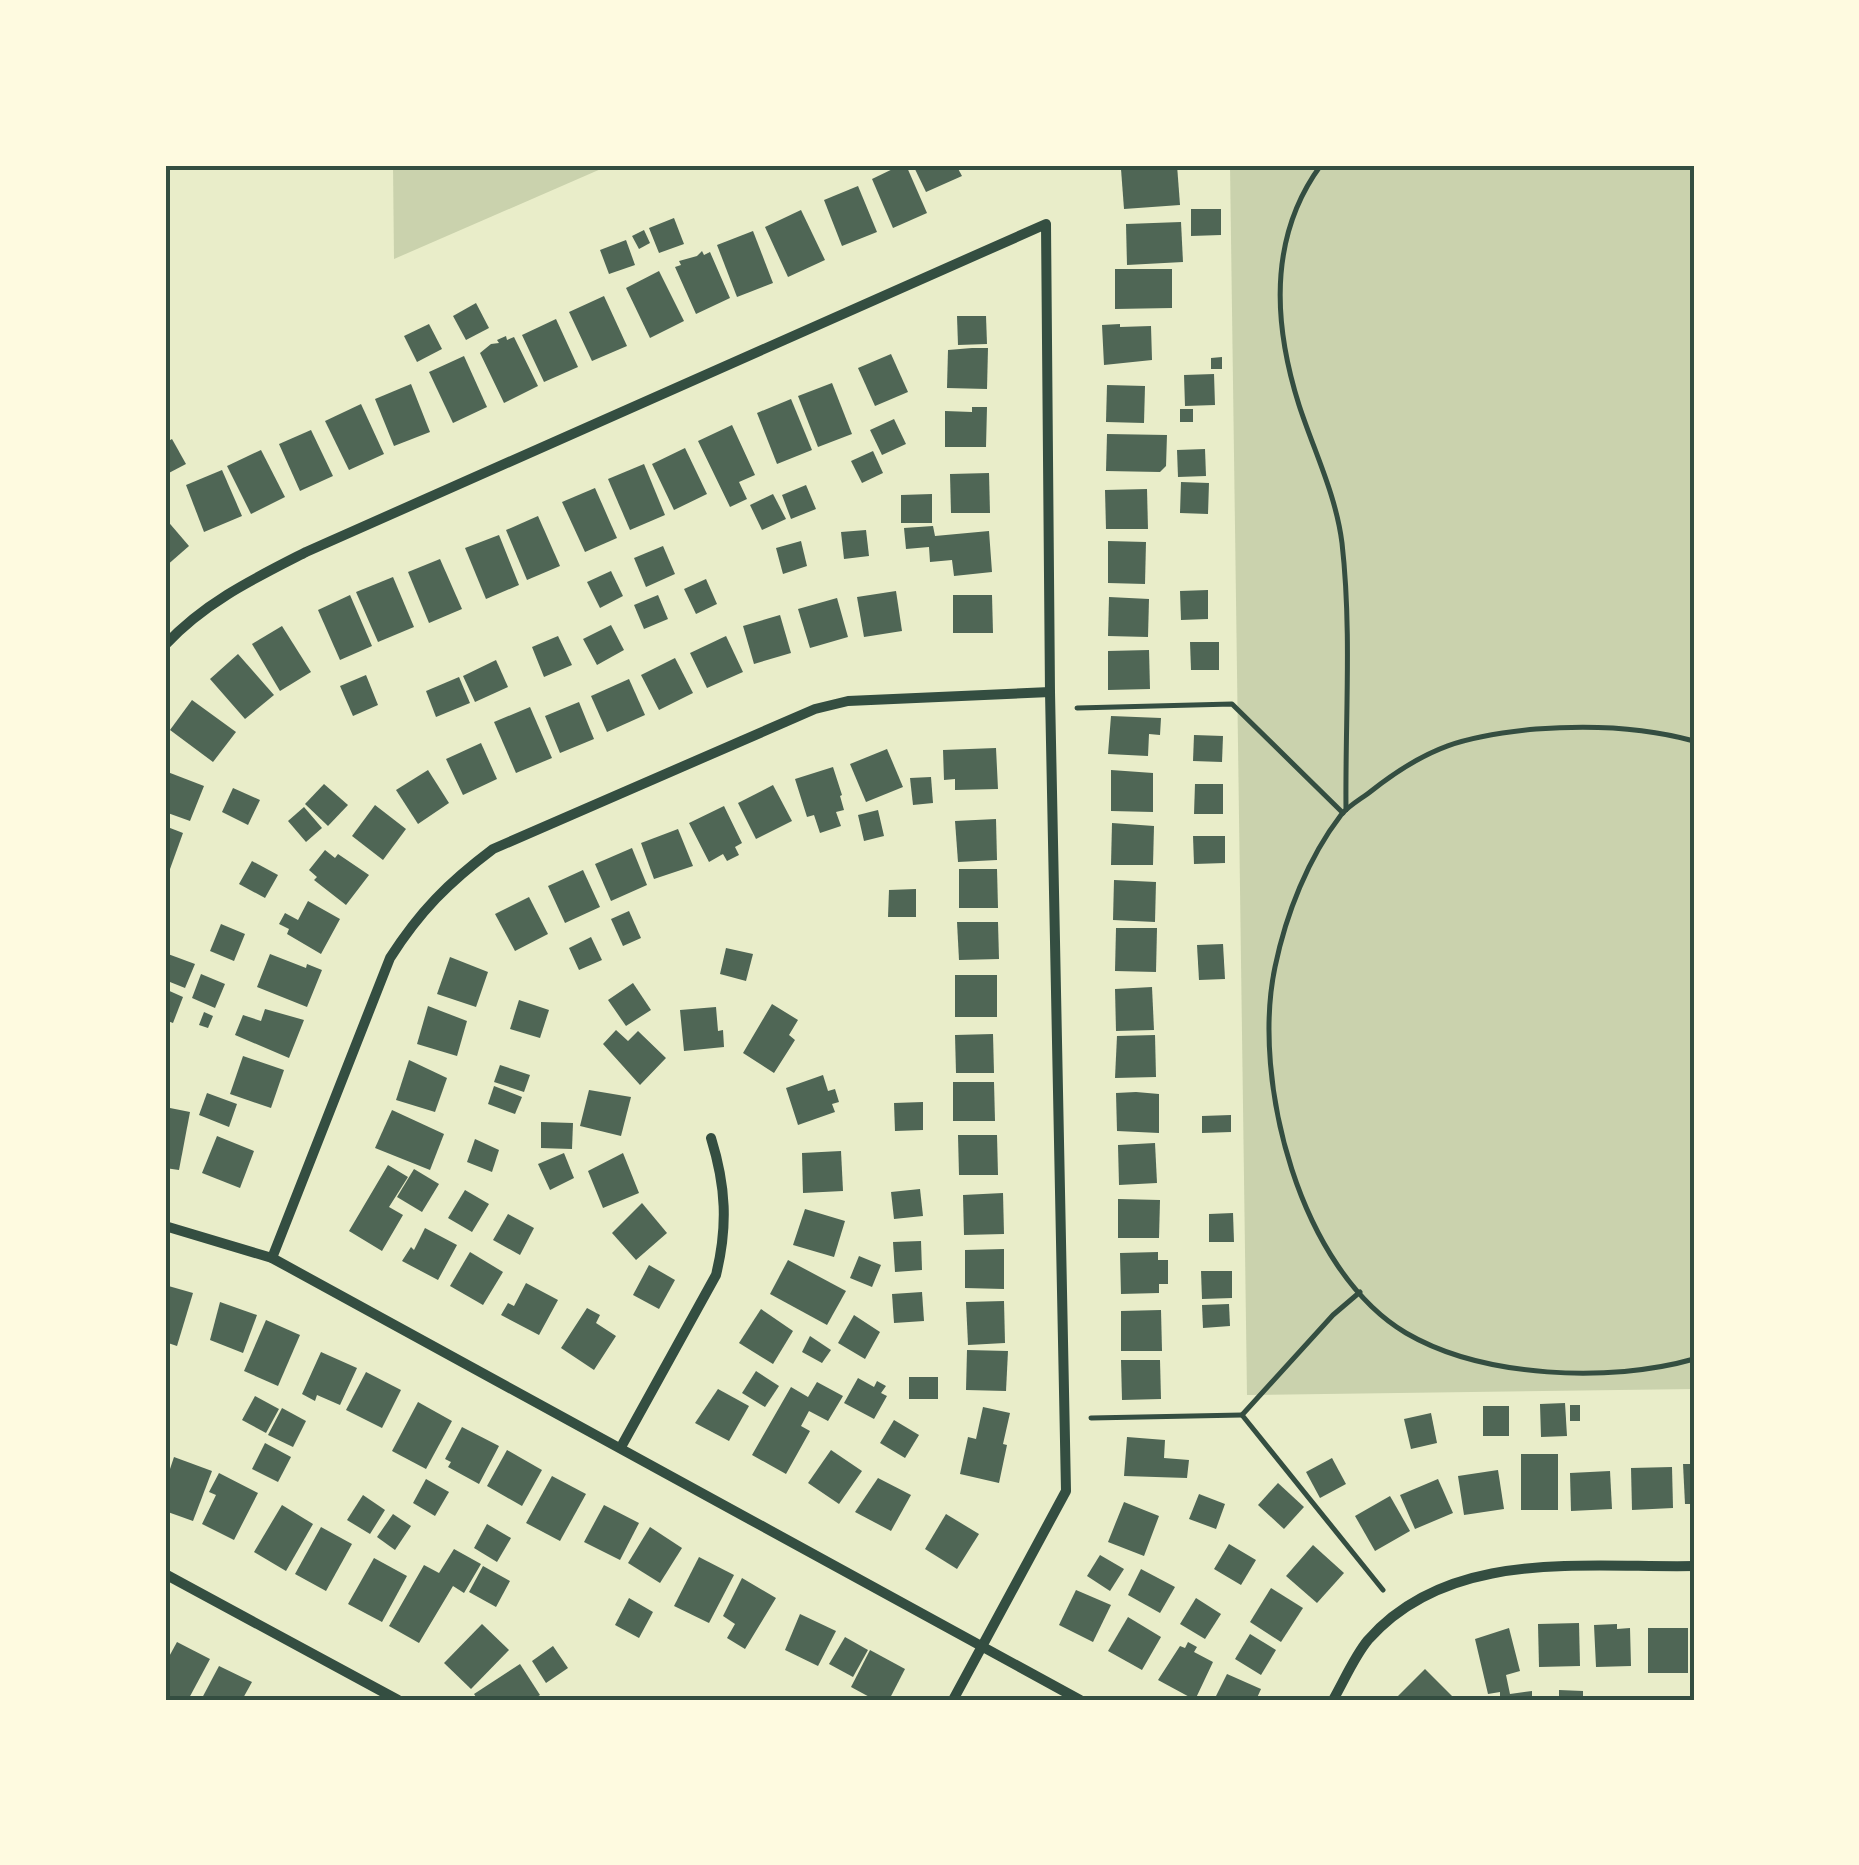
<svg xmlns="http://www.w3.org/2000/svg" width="1859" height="1865" viewBox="0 0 1859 1865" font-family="Cabin,sans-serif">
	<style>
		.green { fill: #cad2ad }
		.building { fill: #4f6655 }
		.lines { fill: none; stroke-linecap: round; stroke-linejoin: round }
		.path { stroke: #344e41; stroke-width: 5 }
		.minor { stroke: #344e41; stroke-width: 10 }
		.neatline { fill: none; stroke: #344e41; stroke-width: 4 }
	</style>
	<rect width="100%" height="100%" fill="#e9edc9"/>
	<g class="green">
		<polygon points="393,165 610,165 394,259"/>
		<polygon points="1230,165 1694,165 1694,1389 1247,1395"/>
	</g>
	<g class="building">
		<polygon points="901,165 906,165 927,213 893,228 872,179"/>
		<polygon points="913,165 956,165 962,176 926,192"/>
		<polygon points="1177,165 1180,205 1124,209 1121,169"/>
		<polygon points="858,186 877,232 842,246 824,200"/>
		<polygon points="1191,209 1221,209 1221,235 1191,236"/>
		<polygon points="801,210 825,260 788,277 765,227"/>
		<polygon points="674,218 684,244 659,253 649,228"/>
		<polygon points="1181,222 1183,262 1127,265 1126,224"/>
		<polygon points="644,230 650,243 639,249 632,236"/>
		<polygon points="753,231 773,283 737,297 717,245"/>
		<polygon points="626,240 635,265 609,274 600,250"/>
		<polygon points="702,251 704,255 710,252 730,298 696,314 675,267 681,265 679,261 697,256"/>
		<polygon points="1115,269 1172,269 1172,308 1115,309"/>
		<polygon points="659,271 684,321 650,338 626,288"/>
		<polygon points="604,296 627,346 592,361 569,312"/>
		<polygon points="476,303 489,328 466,340 453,316"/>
		<polygon points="957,316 986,316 987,344 958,345"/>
		<polygon points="556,319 578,367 544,382 522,335"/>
		<polygon points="429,324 442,349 417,362 404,336"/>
		<polygon points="1120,324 1120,327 1151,326 1152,360 1104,365 1102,325"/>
		<polygon points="506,336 507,340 514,337 538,386 504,403 480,353 491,344 499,343 497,340"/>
		<polygon points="972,348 988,348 987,389 947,388 948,350"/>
		<polygon points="891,354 908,392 875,406 858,368"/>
		<polygon points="464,356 487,407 453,423 429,372"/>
		<polygon points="1222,357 1222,369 1211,369 1211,358"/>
		<polygon points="1214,374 1215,405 1185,406 1184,375"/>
		<polygon points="832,383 852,434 818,447 798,396"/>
		<polygon points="411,384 430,432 394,446 375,399"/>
		<polygon points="1107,385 1145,386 1144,423 1106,422"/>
		<polygon points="791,399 812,450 777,464 757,413"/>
		<polygon points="361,404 384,454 349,470 325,421"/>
		<polygon points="972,407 987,407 986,447 945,447 945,411 972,412"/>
		<rect x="1180" y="409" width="13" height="13"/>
		<polygon points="894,419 906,444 882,455 870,430"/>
		<polygon points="732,425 755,475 739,482 747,499 730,507 698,441"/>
		<polygon points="311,430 333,476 300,491 279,444"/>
		<polygon points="1107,434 1167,435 1166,466 1160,472 1106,471"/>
		<polygon points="172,439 186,464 165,475 165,443"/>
		<polygon points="685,448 707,494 674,510 652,464"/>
		<polygon points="1205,449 1206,476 1178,477 1177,450"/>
		<polygon points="261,450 285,497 251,514 227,466"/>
		<polygon points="873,451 883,473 862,483 851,461"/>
		<polygon points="644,464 665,515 630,530 608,479"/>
		<polygon points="222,470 242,516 204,532 186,485"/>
		<polygon points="989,473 990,513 951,513 950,474"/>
		<polygon points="1181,482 1209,483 1208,514 1180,513"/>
		<polygon points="806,485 816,509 791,519 782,495"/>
		<polygon points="595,488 617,538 585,552 562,502"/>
		<polygon points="1147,489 1148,529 1106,529 1105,490"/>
		<polygon points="773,494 786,519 762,530 750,505"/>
		<polygon points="932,494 932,523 901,523 901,495"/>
		<polygon points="538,516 560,566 527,580 506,530"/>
		<polygon points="165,518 189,546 165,567"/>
		<polygon points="933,526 935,536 989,531 992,572 954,576 952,560 930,562 929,547 906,549 904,528"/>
		<polygon points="866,530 869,556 844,559 841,532"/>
		<polygon points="499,535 519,585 486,599 465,548"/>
		<polygon points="801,541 807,566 783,574 776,548"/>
		<polygon points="1108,541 1146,542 1145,584 1108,583"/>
		<polygon points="663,546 675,574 646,587 634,558"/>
		<polygon points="440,559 462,609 429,623 408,572"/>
		<polygon points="611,571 623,596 600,608 587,582"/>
		<polygon points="393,577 414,627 378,642 356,592"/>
		<polygon points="706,579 717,604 696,614 684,589"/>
		<polygon points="1208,590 1208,619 1181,620 1180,591"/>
		<polygon points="896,591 902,631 864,637 857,597"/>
		<polygon points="350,595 372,646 340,660 318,610"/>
		<polygon points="658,595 668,619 644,629 634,605"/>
		<polygon points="953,595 992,595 993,633 953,633"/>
		<polygon points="1109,597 1149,599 1148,637 1108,636"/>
		<polygon points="837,598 848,637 810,648 798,609"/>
		<polygon points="780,615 791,653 754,664 743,626"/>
		<polygon points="611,625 624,650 597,665 583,639"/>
		<polygon points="282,626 311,672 280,691 252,644"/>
		<polygon points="558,636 572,665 544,677 532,647"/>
		<polygon points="726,636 743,672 707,688 690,653"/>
		<polygon points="1190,642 1219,642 1219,670 1191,670"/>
		<polygon points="1149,650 1150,689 1108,690 1108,651"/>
		<polygon points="238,654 274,695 245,719 210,679"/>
		<polygon points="675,658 693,693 659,710 641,675"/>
		<polygon points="496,660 508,687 475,702 463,676"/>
		<polygon points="366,675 378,705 353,716 340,686"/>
		<polygon points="459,677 470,703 436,717 426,691"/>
		<polygon points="629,679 645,715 607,732 591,696"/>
		<polygon points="192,700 236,732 213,762 170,730"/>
		<polygon points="579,702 594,739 560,753 545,716"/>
		<polygon points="530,707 552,758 516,773 494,722"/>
		<polygon points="1111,716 1161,718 1160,735 1149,734 1148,756 1108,754"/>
		<polygon points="1194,735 1223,736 1222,762 1193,761"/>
		<polygon points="481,743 497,779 463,795 446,759"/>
		<polygon points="996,748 998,789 955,790 955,779 944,780 943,750"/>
		<polygon points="887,749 903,787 866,802 850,764"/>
		<polygon points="833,767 842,795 840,796 844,810 836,812 841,826 820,833 814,815 807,817 795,779"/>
		<polygon points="428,770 449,803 418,824 396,790"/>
		<polygon points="1111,770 1153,773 1153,812 1111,811"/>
		<polygon points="165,771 204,786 190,821 165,812"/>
		<polygon points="931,777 933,803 913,805 910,778"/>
		<polygon points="324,784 348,805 328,826 305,804"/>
		<polygon points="1195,784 1223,784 1223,814 1194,814"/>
		<polygon points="773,785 792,821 756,839 738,803"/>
		<polygon points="233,788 260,800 248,825 222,812"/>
		<polygon points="375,805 406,829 383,860 352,836"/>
		<polygon points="724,806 742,843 735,847 739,855 727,861 723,854 709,862 689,823"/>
		<polygon points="304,807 322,828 306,842 288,821"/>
		<polygon points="878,810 884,836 864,841 858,815"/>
		<polygon points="996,819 997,860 958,862 955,821"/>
		<polygon points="1112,823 1154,826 1153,865 1111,865"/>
		<polygon points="165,826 183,833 170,869 165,867"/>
		<polygon points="678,829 693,866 654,879 641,843"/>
		<polygon points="1193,836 1225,836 1225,863 1194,864"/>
		<polygon points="632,848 647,885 611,901 595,864"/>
		<polygon points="325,850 335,858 338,854 369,875 346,905 314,880 317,877 309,870"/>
		<polygon points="252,861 278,875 265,898 239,884"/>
		<polygon points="959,869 997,869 998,908 959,908"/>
		<polygon points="583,870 600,907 565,923 548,886"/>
		<polygon points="1114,880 1156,882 1155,922 1113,920"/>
		<polygon points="916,889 916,917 888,917 889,890"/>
		<polygon points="529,897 548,934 515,951 495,914"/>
		<polygon points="308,901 340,919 321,954 287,934 289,929 279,924 285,913 298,920"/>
		<polygon points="629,911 641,938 623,946 611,919"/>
		<polygon points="957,922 998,922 999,959 959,960"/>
		<polygon points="221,924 245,934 234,961 210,951"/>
		<polygon points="1116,928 1157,928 1156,972 1115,971"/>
		<polygon points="591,937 602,960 579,970 569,948"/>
		<polygon points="1223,944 1225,979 1199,980 1197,945"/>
		<polygon points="726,948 753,954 746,981 720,974"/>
		<polygon points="168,954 195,964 185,988 165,980"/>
		<polygon points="270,954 306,968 307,964 322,970 307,1007 257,987"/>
		<polygon points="450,957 488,972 476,1007 437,994"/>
		<polygon points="201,974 225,984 215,1008 192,998"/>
		<rect x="955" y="975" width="42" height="42"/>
		<polygon points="633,983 651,1010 626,1026 608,1000"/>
		<polygon points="1152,987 1154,1030 1116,1031 1115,989"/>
		<polygon points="165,989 183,997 173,1023 165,1020"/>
		<polygon points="519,1000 549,1010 540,1038 510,1029"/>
		<polygon points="772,1004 798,1020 789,1035 795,1040 774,1073 743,1053"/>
		<polygon points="428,1006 467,1021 457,1056 417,1044"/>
		<polygon points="716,1007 718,1031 723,1030 724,1047 684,1051 680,1010"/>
		<polygon points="265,1009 304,1020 289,1058 235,1035 243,1015 261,1021"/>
		<polygon points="204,1012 213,1016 208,1028 199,1025"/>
		<polygon points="616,1030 628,1041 638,1031 666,1058 640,1085 603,1044"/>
		<polygon points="993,1034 994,1073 956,1073 955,1035"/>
		<polygon points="1155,1035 1156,1077 1115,1078 1117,1036"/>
		<polygon points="243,1056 284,1070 271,1108 230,1094"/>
		<polygon points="409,1060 447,1078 435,1112 396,1100"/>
		<polygon points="500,1065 530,1075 524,1092 494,1082"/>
		<polygon points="823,1075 828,1091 835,1089 839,1102 832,1104 835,1112 798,1125 786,1088"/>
		<polygon points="953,1082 994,1082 995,1121 953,1121"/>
		<polygon points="494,1086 522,1097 515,1114 488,1104"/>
		<polygon points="589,1090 631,1097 621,1136 580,1126"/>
		<polygon points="1136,1092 1159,1094 1159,1133 1117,1131 1116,1093"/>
		<polygon points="207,1093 237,1104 229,1127 199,1115"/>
		<polygon points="923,1102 923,1130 895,1131 894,1103"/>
		<polygon points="165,1107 190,1112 179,1170 165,1168"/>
		<polygon points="392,1110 444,1134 430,1170 375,1148"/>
		<polygon points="1231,1115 1231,1132 1202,1133 1202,1116"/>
		<polygon points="541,1122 573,1123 572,1149 541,1148"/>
		<polygon points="958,1135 997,1135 998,1175 959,1175"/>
		<polygon points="217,1136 254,1151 240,1188 202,1173"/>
		<polygon points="475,1139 499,1150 492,1172 467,1162"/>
		<polygon points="1155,1143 1157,1183 1119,1185 1118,1145"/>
		<polygon points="841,1151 843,1191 803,1193 802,1153"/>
		<polygon points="564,1153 574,1178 550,1190 538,1164"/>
		<polygon points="623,1153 639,1193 603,1208 588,1171"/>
		<polygon points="388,1165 408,1177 389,1207 403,1215 382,1251 349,1231"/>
		<polygon points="414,1169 439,1184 422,1212 397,1197"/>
		<polygon points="920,1189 923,1216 894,1219 891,1192"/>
		<polygon points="465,1190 489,1204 472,1232 448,1218"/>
		<polygon points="1003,1193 1004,1234 964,1235 963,1195"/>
		<polygon points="1118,1199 1160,1200 1159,1238 1118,1238"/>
		<polygon points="642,1203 667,1233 636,1260 612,1233"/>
		<polygon points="805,1209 845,1221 834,1257 793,1245"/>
		<polygon points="1233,1213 1234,1242 1209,1242 1209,1214"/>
		<polygon points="508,1214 534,1228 520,1255 493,1240"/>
		<polygon points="425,1228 457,1245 438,1280 402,1261 411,1247 414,1250"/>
		<polygon points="921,1241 922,1270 895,1272 893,1242"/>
		<polygon points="1004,1249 1004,1289 965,1288 965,1250"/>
		<polygon points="470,1252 503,1272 483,1305 450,1286"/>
		<polygon points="1158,1252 1158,1260 1168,1260 1168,1284 1159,1284 1159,1293 1121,1294 1120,1253"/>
		<polygon points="859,1256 881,1265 872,1287 850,1278"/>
		<polygon points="788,1260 846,1291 827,1325 770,1294"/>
		<polygon points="649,1265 675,1280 659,1309 633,1295"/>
		<polygon points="1201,1271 1232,1271 1232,1298 1202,1299"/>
		<polygon points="526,1283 558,1300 539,1335 501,1315 508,1303 514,1306"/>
		<polygon points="165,1285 193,1293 177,1346 165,1342"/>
		<polygon points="922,1292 924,1321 894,1323 892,1294"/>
		<polygon points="1004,1301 1005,1343 968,1345 966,1302"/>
		<polygon points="220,1302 257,1315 243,1353 210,1340"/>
		<polygon points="1229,1304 1230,1326 1203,1328 1202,1305"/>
		<polygon points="587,1308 600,1315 596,1323 616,1336 594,1370 561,1348"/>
		<polygon points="761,1309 793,1331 773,1364 739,1343"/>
		<polygon points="1161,1310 1162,1351 1121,1351 1121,1311"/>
		<polygon points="854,1315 880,1332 865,1359 838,1343"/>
		<polygon points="266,1320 300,1335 278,1386 244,1371"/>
		<polygon points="810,1336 831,1350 822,1363 802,1352"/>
		<polygon points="967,1350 1008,1351 1006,1391 966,1390"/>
		<polygon points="321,1352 357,1368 340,1405 317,1395 315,1401 302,1394"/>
		<polygon points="1121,1360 1160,1360 1161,1399 1122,1400"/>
		<polygon points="756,1371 779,1386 765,1407 742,1393"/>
		<polygon points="366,1372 401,1390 382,1428 346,1410"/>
		<rect x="909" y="1377" width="29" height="22"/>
		<polygon points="858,1378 874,1387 877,1381 886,1386 881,1393 887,1396 874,1419 844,1403"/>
		<polygon points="817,1382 843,1396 828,1421 809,1411 801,1426 810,1431 786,1474 752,1455 791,1387 808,1397"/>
		<polygon points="718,1389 749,1406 729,1441 695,1423"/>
		<polygon points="255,1396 279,1409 266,1433 242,1420"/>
		<polygon points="418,1402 452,1421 426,1469 392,1451"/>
		<polygon points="1565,1403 1567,1436 1541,1437 1540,1404"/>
		<rect x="1570" y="1405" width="10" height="16"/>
		<rect x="1483" y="1406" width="26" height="30"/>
		<polygon points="983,1407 1010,1413 1003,1444 1007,1445 999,1483 960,1474 968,1437 976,1439"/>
		<polygon points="282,1408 306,1421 293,1447 268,1435"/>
		<polygon points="1431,1413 1437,1443 1411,1449 1404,1419"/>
		<polygon points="894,1420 919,1435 905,1458 880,1443"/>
		<polygon points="462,1427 499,1446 479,1484 448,1467 451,1462 445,1459"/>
		<polygon points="1127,1437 1165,1440 1164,1458 1189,1460 1187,1478 1124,1476"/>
		<polygon points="265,1443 291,1457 278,1482 252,1469"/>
		<polygon points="507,1450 542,1470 522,1506 487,1486"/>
		<polygon points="831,1450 862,1471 839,1504 808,1483"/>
		<rect x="1521" y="1454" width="37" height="56"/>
		<polygon points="174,1457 212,1471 193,1521 165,1511 165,1484"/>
		<polygon points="1332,1458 1346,1484 1320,1498 1306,1472"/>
		<polygon points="1683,1464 1694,1464 1694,1504 1685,1504"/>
		<polygon points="1672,1467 1673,1508 1632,1510 1631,1468"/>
		<polygon points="1498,1470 1504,1509 1464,1515 1458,1476"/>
		<polygon points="1610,1471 1612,1509 1571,1511 1570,1473"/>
		<polygon points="219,1473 258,1493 234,1540 202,1524 216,1495 209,1492"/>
		<polygon points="552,1476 586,1494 560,1541 526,1523"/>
		<polygon points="878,1478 911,1495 891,1531 855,1512"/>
		<polygon points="426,1479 449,1492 435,1516 413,1503"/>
		<polygon points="1438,1479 1453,1513 1415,1529 1400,1495"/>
		<polygon points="1278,1483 1304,1507 1284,1529 1258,1505"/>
		<polygon points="1199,1494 1225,1504 1216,1529 1189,1519"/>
		<polygon points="363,1495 385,1510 370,1534 347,1520"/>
		<polygon points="1390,1496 1410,1531 1375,1551 1355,1516"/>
		<polygon points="1124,1502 1159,1516 1144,1556 1108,1542"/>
		<polygon points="282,1505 313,1524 286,1571 254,1552"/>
		<polygon points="604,1505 639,1523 620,1560 584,1542"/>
		<polygon points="393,1514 411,1526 395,1550 377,1537"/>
		<polygon points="946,1514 979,1534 957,1569 925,1549"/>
		<polygon points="487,1524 511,1538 497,1562 474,1548"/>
		<polygon points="321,1527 352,1544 326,1591 295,1574"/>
		<polygon points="650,1527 682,1548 660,1583 628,1563"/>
		<polygon points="1229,1544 1256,1560 1241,1585 1214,1569"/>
		<polygon points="1313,1545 1344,1573 1317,1603 1286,1576"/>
		<polygon points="454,1549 481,1564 464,1593 453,1586 419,1643 389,1626 424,1565 439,1573"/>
		<polygon points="1100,1555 1124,1569 1110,1591 1087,1576"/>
		<polygon points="699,1557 734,1575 709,1623 674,1606"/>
		<polygon points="374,1558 407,1576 382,1622 348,1604"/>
		<polygon points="483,1566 510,1581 496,1607 469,1592"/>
		<polygon points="1141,1569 1175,1587 1160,1613 1128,1595"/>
		<polygon points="742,1578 776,1598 745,1649 727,1638 735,1624 723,1616"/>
		<polygon points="1271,1588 1303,1608 1281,1642 1250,1622"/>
		<polygon points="1076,1590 1111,1605 1093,1642 1059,1625"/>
		<polygon points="629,1598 653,1612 639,1638 615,1625"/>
		<polygon points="1196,1598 1221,1614 1205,1639 1180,1624"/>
		<polygon points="800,1614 836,1631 818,1666 785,1650"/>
		<polygon points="1128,1617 1161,1637 1142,1670 1108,1651"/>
		<polygon points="1579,1623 1580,1666 1539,1667 1538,1624"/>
		<polygon points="482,1624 509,1650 471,1689 444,1663"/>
		<polygon points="1617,1624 1617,1629 1630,1628 1631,1666 1596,1667 1594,1625"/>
		<polygon points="1509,1628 1520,1671 1506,1675 1510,1694 1532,1691 1532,1700 1500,1700 1500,1692 1488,1694 1475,1639"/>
		<rect x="1648" y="1628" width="40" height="45"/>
		<polygon points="1250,1634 1276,1650 1261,1675 1235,1659"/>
		<polygon points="845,1637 868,1650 853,1677 829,1664"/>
		<polygon points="177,1642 210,1659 188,1700 165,1700 165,1664"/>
		<polygon points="1188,1642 1197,1647 1194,1652 1213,1662 1195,1700 1158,1680 1180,1646 1185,1648"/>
		<polygon points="553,1646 568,1668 546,1683 532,1661"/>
		<polygon points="870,1650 905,1669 889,1700 875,1700 851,1687"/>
		<polygon points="520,1664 540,1695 532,1700 478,1700 474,1694"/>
		<polygon points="219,1666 252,1682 242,1700 201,1700"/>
		<polygon points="1425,1669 1456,1700 1402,1700 1398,1696"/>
		<polygon points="1227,1674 1261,1689 1256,1700 1214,1700"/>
		<polygon points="1559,1690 1583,1691 1583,1700 1559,1700"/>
	</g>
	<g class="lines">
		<g class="path">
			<path d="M1321,165C1268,237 1273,323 1299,405C1314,451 1336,495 1342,543C1352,631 1345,722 1346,810"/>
			<polyline points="1077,708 1232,704 1343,813"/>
			<path d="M1694,741C1644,727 1588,725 1536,729C1464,736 1428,746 1370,792C1361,799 1348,806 1341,815C1308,858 1286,914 1275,967C1251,1081 1300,1270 1406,1333C1483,1378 1610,1383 1694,1359"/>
			<polyline points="1360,1292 1333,1315 1242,1415 1383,1590"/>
			<polyline points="1091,1418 1242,1415"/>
		</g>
		<g class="minor">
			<path d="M165,645C205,602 255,578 306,552L1046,224L1050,692L1066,1491L953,1700"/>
			<polyline points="165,1226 272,1258 1080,1700"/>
			<path d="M272,1258L390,958C420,911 448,883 493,849L815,709L848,701L1050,692"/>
			<path d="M621,1447L716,1275C728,1226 726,1186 711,1138"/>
			<polyline points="165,1574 398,1700"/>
			<path d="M1333,1700C1344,1681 1354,1657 1368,1640C1449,1548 1583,1568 1694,1566"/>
		</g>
	</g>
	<rect width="1859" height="1865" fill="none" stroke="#fefae0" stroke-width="335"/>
	<rect x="168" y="168" width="1524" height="1530" class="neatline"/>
</svg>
